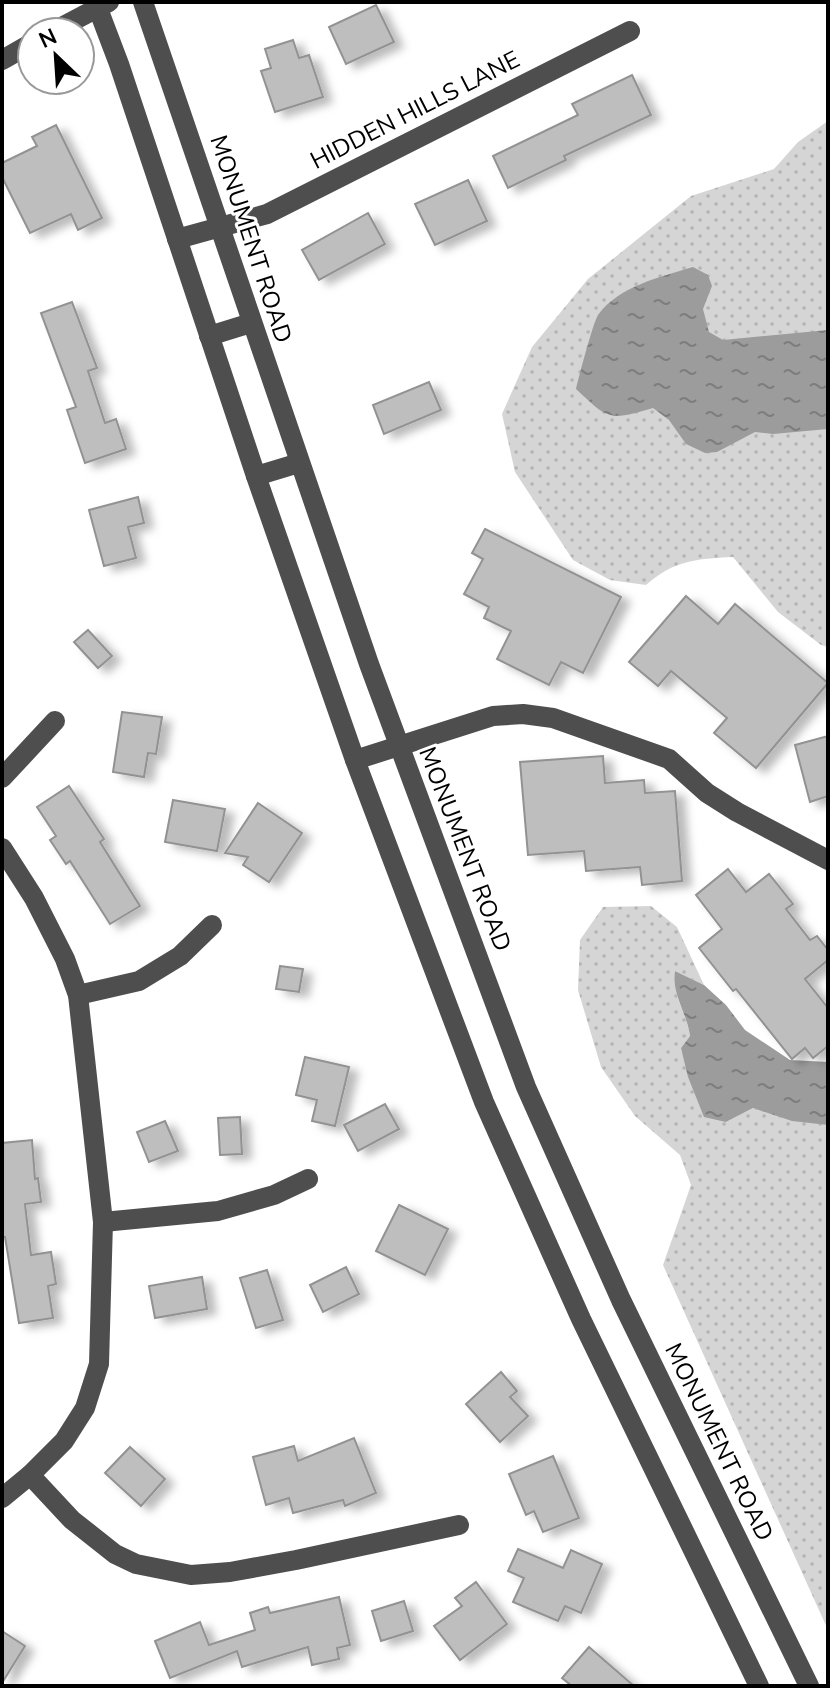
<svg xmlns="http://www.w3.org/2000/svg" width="830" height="1688" viewBox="0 0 830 1688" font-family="'Nunito Sans',sans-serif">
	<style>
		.grass { fill: url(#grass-dots) }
		.water { fill: url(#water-ripples) }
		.building { fill: #bebebe; stroke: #929292; stroke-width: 2; filter: url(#shadow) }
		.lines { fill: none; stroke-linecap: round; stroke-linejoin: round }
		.minor { stroke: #4e4e4e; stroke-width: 20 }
		.labels { text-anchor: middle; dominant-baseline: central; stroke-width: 6; stroke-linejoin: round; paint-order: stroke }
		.street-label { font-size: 24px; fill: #000; stroke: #fff }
	</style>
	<defs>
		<pattern id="grass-dots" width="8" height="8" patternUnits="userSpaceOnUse" patternTransform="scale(2)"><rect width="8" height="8" fill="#d5d5d5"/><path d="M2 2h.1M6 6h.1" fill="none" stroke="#b5b5b5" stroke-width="1.8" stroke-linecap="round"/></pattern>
		<pattern id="water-ripples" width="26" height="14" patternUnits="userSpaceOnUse" patternTransform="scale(2)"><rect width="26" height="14" fill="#9c9c9c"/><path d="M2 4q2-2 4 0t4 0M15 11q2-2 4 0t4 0" fill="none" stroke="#7d7d7d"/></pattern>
		<filter id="shadow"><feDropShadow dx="9" dy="5" stdDeviation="4" flood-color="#0004"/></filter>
	</defs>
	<rect width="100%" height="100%" fill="#fff"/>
	<g class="grass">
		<path d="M828,121V647L821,645L778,612L733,557C695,559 675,560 646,585L610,580L573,560L515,472L502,414L532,347L588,279L691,196L774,169L798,142Z"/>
		<path d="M651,906L677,927L704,985L675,971C671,993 687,1014 690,1036L681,1048L696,1095L726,1122L753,1108L828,1125V1630L663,1265L691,1185L680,1155L635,1116L601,1067L578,990L580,940L603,907Z"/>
	</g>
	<g class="water">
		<path d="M693,267L708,275L712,286L703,309L709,332L723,340L828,330V429L773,434L755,432L717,452L705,453L686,444L669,420L653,408C609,421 609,420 576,389C579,376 593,323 598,315C619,286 660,277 693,267Z"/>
		<path d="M675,971L704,985L726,1005L745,1030L790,1060L828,1062V1125L792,1121L753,1108L726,1122L704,1117L688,1077L681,1048L690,1036C687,1013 671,993 675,971Z"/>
	</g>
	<g class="building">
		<polygon points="376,5 394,42 346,64 329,27"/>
		<polygon points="293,40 299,58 309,55 323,97 275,112 261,71 271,68 265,49"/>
		<polygon points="632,75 651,115 564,156 566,160 508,188 493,156 578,115 572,104"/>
		<polygon points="56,125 102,218 78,230 71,214 30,233 2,177 2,163 37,146 32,137"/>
		<polygon points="468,180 487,221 435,245 415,204"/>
		<polygon points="368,213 385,244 319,280 302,250"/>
		<polygon points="72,302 97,368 88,371 105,423 116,419 126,449 85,463 67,410 76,407 41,313"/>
		<polygon points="429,382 441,410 384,434 373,405"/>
		<polygon points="138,497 144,523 128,527 136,558 104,566 89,510"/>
		<polygon points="485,529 621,597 583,673 561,662 549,685 497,659 511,631 484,618 489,607 464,594 483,559 472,553"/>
		<polygon points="686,596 718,624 735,604 828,683 756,768 714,733 727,718 671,671 658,686 629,662"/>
		<polygon points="88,630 112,656 98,668 74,642"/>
		<polygon points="122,712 162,717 156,754 148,753 144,777 113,772"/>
		<polygon points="828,736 828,796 810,802 795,745"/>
		<polygon points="603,756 605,783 644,780 645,793 675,791 682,881 642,885 640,867 586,871 584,851 528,855 520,762"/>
		<polygon points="69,786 104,839 100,842 140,906 110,924 70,861 66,864 50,840 56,836 37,807"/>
		<polygon points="173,800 225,809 217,851 165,842"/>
		<polygon points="258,803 302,833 269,882 243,865 248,857 225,853"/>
		<polygon points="728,869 746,892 769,874 793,904 786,909 810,940 817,936 828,950 828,960 805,979 828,1008 828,1046 813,1058 805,1048 792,1059 736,989 733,991 699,948 722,929 696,895"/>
		<polygon points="280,966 303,969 299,992 276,989"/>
		<polygon points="305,1057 349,1067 335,1126 312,1121 317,1100 296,1095"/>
		<polygon points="385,1104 399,1129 358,1151 344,1125"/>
		<polygon points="240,1117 242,1154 220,1155 218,1118"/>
		<polygon points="165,1121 178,1151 149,1162 137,1132"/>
		<polygon points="32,1140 35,1179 38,1178 41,1202 25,1204 31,1255 51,1252 56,1284 48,1286 53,1318 19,1323 5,1237 2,1237 2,1143"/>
		<polygon points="399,1205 448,1229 425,1275 376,1251"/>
		<polygon points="346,1267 359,1294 323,1312 310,1285"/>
		<polygon points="267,1270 283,1320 256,1328 240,1278"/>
		<polygon points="202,1277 207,1309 155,1318 149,1286"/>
		<polygon points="501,1372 517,1391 510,1397 528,1416 500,1442 466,1404"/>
		<polygon points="354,1438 376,1493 345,1506 343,1500 293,1513 289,1498 266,1505 253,1457 294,1446 298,1461"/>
		<polygon points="130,1447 165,1479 141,1506 105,1473"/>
		<polygon points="553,1456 579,1518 543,1532 534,1511 526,1515 509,1474"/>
		<polygon points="518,1549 563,1568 571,1550 602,1564 581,1613 565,1606 558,1621 513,1602 524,1578 508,1571"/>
		<polygon points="476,1582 507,1624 460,1660 434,1626 462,1606 455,1598"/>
		<polygon points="339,1597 350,1645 337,1648 339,1659 312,1665 308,1647 242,1667 237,1651 170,1678 155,1641 200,1622 209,1645 255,1630 250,1613 268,1607 270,1613"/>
		<polygon points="404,1601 413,1631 381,1641 372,1611"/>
		<polygon points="2,1631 25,1646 2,1683"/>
		<polygon points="589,1647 634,1686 572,1686 562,1678"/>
	</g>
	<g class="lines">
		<g class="minor">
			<polyline points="143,2 369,664 526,1087 621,1300 809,1686"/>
			<polyline points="97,6 119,64 256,476 355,760 484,1102 581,1319 759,1686"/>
			<polyline points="52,32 109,2"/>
			<polyline points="2,60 32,43"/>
			<polyline points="177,239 267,214 630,31"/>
			<polyline points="209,336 251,323"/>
			<polyline points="256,476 299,463"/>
			<polyline points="355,760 493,716 523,714 553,718 669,759 707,793 737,812 828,860"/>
			<polyline points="2,778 55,721"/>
			<polyline points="2,848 34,898 65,959 78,995 103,1222 99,1364 85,1408 64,1441 30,1475 2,1498"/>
			<polyline points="78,995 139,981 180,956 212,925"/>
			<polyline points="103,1222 218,1211 274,1195 308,1179"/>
			<polyline points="30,1475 72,1520 115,1554 136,1564 191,1575 230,1572 296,1560 459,1525"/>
		</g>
	</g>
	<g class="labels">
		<g class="street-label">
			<text transform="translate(415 110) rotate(-27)">HIDDEN HILLS LANE</text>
			<text transform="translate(251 239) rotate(72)">MONUMENT ROAD</text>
			<text transform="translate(465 849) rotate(69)">MONUMENT ROAD</text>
			<text transform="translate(719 1442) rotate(64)">MONUMENT ROAD</text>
		</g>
	</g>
	<rect width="830" height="1688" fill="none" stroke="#000000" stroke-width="8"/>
	<g transform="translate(56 56) rotate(335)"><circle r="38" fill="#ffffff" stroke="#999999" stroke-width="2"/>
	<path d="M0-6L14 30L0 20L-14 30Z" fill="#000000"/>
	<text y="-12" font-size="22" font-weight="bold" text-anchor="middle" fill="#000000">N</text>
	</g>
</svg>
